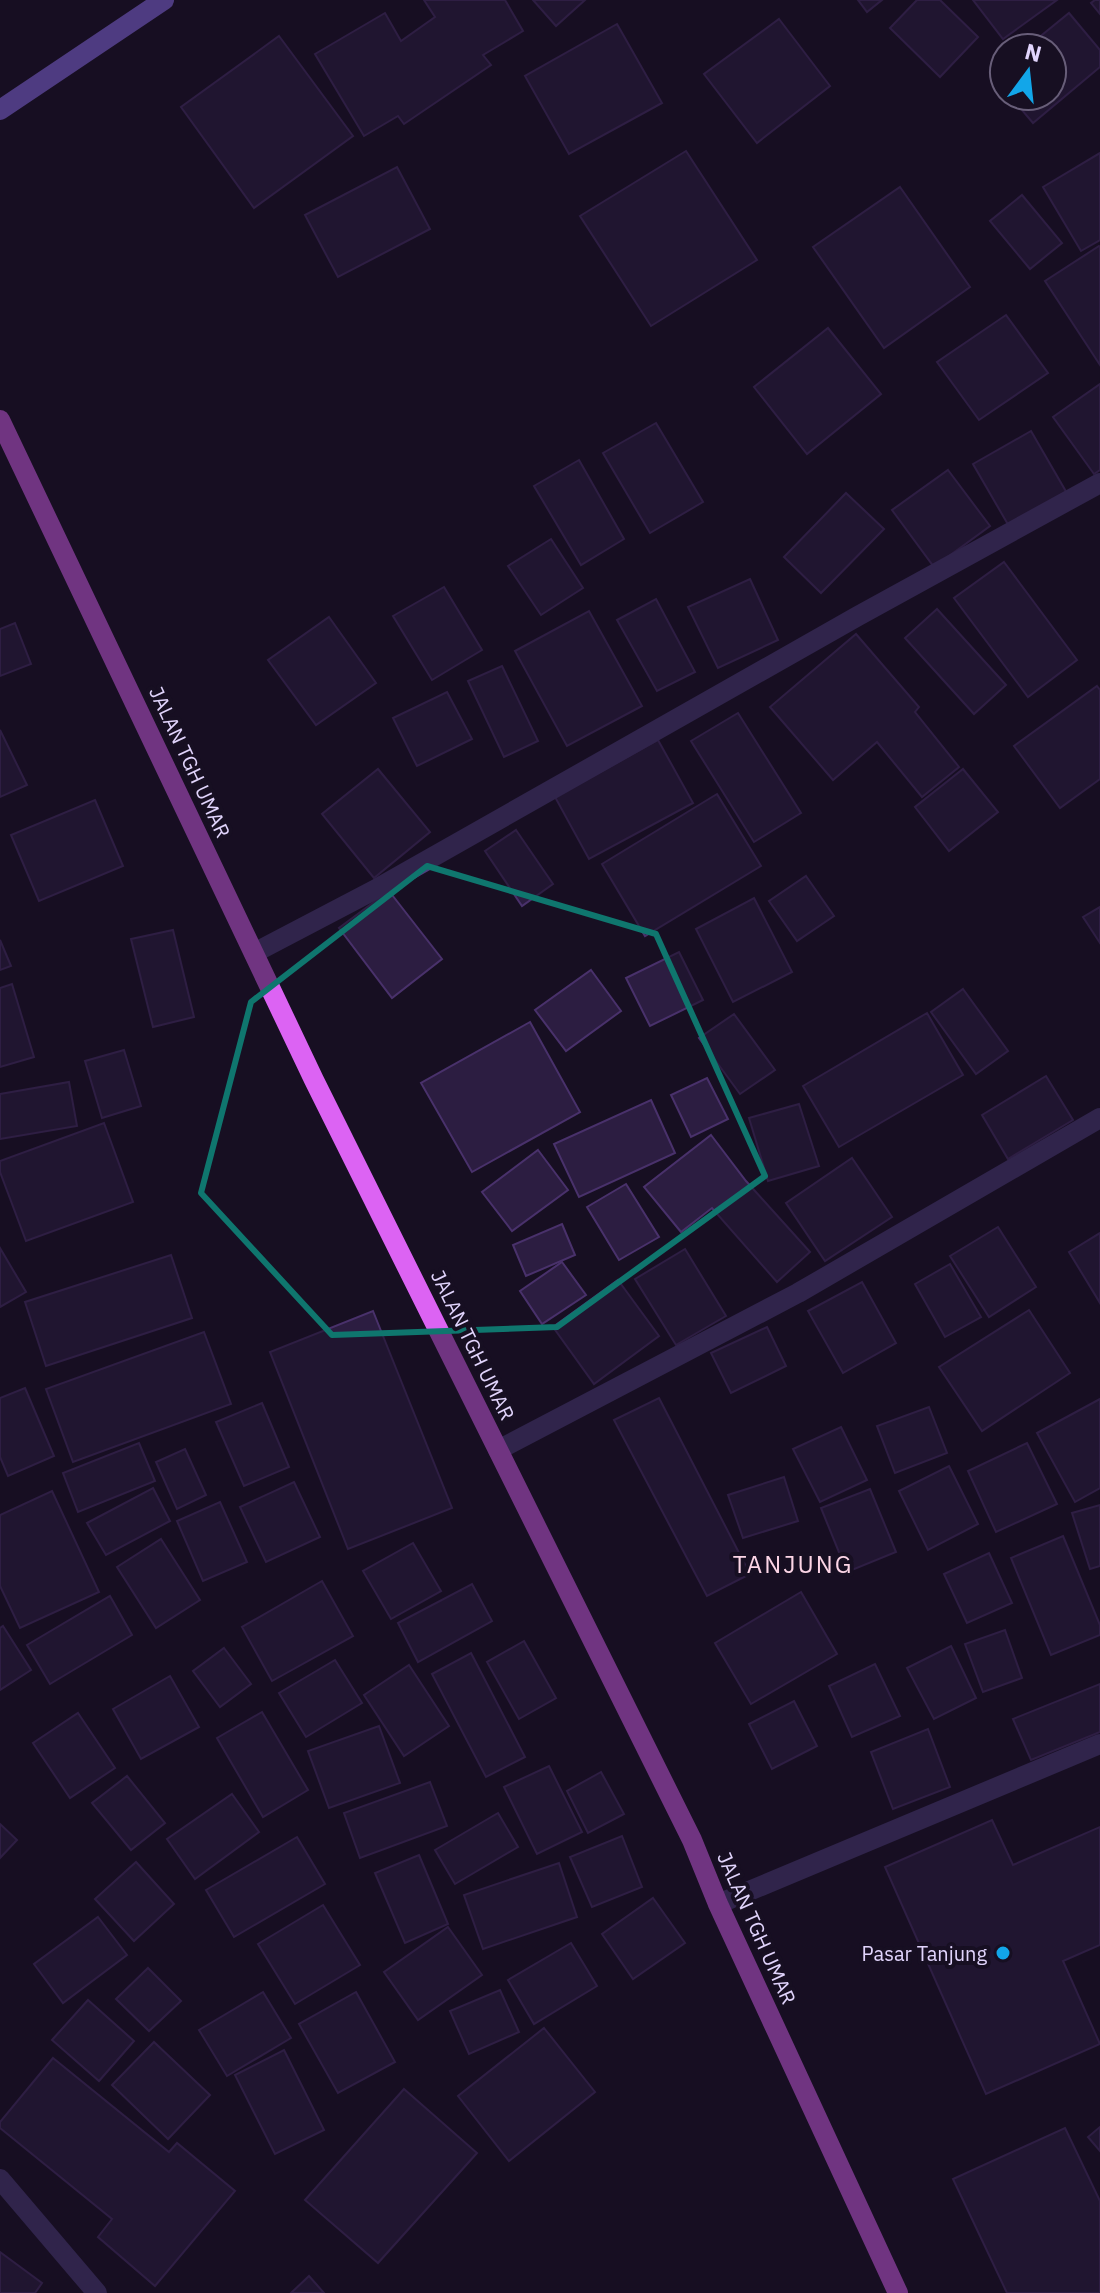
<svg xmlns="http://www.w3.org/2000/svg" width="1100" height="2293" viewBox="0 0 1100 2293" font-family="'IBM Plex Sans',sans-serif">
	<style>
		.building { fill: #2c1d41; stroke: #49316b; stroke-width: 2 }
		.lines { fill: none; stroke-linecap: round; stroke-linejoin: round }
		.minor { stroke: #4e3e7d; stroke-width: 20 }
		.secondary { stroke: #9172f4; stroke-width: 20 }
		.primary { stroke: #dc63f3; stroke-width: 20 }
		.marked { fill: none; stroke: #0f766e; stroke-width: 6; stroke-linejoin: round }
		.poi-dot { fill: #12a6e9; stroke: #170f22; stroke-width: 3 }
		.labels { text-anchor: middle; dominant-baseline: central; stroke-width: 8; stroke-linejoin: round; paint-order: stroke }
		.street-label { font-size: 20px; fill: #e1d4fc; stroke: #170f22 }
		.poi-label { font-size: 20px; fill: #e1d4fc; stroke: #170f22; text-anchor: end }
		.quarter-label { font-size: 24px; letter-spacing: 2px; fill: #fcd5e6; stroke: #170f22 }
	</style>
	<rect width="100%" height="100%" fill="#170f22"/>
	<g class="building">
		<polygon points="424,0 505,0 523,31 483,55 491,65 404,124 398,116 364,136 315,54 385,13 401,41 435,17"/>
		<polygon points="533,0 585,0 556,26"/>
		<polygon points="858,0 882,0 867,12"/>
		<polygon points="917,0 940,0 978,37 940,77 890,28"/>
		<polygon points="973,0 1057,0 1003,39"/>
		<polygon points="1095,0 1100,0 1100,14 1091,3"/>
		<polygon points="1069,13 1100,50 1100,67 1033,123 1010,96 1052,96 1052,48 1026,48"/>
		<polygon points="779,19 830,86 757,143 704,74"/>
		<polygon points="617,24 662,103 569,154 525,76"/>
		<polygon points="279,36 353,136 254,208 181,107"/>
		<polygon points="1004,66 1004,88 993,75"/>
		<polygon points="686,151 757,260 651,326 580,216"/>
		<polygon points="1100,153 1100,240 1081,251 1043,187"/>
		<polygon points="397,167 430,229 338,277 305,215"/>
		<polygon points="900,187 970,287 884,348 813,247"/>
		<polygon points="1022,195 1062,243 1030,269 990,221"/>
		<polygon points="1099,246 1100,247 1100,365 1045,281"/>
		<polygon points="1006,315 1048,373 979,420 937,362"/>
		<polygon points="828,328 881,394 807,454 754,387"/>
		<polygon points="1100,384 1100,470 1094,474 1053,417"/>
		<polygon points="656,423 703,502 650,533 603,453"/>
		<polygon points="1031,431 1068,495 1010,528 973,464"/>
		<polygon points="579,460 624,539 581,565 534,486"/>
		<polygon points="948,470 990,526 934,567 892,510"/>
		<polygon points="846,493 884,529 821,593 784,557"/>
		<polygon points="551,539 583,588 541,615 508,566"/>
		<polygon points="1004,562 1077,660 1028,697 954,598"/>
		<polygon points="750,579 778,640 718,668 688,607"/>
		<polygon points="444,587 482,650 432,680 393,616"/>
		<polygon points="656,599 695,672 657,691 617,620"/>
		<polygon points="937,609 1006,685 974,714 905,638"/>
		<polygon points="589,611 642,706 567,746 515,651"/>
		<polygon points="329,617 376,683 316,725 268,660"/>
		<polygon points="15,623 31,664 0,676 0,629"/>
		<polygon points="856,634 919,707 915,712 959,767 922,797 877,742 833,780 770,707"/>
		<polygon points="502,666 538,741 504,757 468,681"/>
		<polygon points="1097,686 1100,690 1100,779 1060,808 1014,746"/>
		<polygon points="447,692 472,739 417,766 393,718"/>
		<polygon points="738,713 801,813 754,842 691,741"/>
		<polygon points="0,730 27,785 0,797"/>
		<polygon points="658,740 693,803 589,859 555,797"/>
		<polygon points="378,769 430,832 374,878 322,814"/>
		<polygon points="963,769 998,812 949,851 915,807"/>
		<polygon points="717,794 761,866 645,936 602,864"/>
		<polygon points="95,800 123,866 39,901 11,835"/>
		<polygon points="516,830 553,884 522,906 485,851"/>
		<polygon points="806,876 834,916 797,941 769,901"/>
		<polygon points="389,891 442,959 392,998 339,928"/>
		<polygon points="754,898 792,972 733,1002 696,929"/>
		<polygon points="1100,907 1100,943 1083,917"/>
		<polygon points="173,930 194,1017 153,1027 131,939"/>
		<polygon points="0,940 11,966 0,970"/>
		<polygon points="679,952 703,1000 650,1026 626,978"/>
		<polygon points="591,970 621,1011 566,1051 535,1010"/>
		<polygon points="12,984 34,1057 0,1067 0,988"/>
		<polygon points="963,989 1008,1051 976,1074 931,1012"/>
		<polygon points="927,1013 963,1075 839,1147 803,1086"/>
		<polygon points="734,1014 775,1070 740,1094 699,1038"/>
		<polygon points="530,1022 580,1112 472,1172 421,1083"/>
		<polygon points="124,1050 141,1106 102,1118 85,1061"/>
		<polygon points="1046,1076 1073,1120 1008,1159 982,1115"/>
		<polygon points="707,1078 728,1119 691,1137 671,1095"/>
		<polygon points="69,1082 77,1126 0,1139 0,1094"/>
		<polygon points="651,1100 675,1153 579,1197 554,1144"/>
		<polygon points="799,1104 819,1166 768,1181 749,1118"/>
		<polygon points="104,1123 133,1202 26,1241 0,1172 0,1161"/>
		<polygon points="711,1135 746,1181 810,1252 777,1282 712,1208 681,1232 644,1187"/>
		<polygon points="538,1150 568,1190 512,1231 482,1192"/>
		<polygon points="852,1158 892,1217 825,1261 786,1203"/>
		<polygon points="626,1184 659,1237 619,1260 587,1207"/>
		<polygon points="562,1224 575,1255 526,1276 513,1245"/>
		<polygon points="998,1227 1036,1287 989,1317 950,1256"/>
		<polygon points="1100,1233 1100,1303 1069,1252"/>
		<polygon points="0,1248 26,1292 0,1307"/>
		<polygon points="685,1249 726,1316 676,1345 635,1279"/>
		<polygon points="171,1255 192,1318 46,1366 25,1302"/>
		<polygon points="562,1262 586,1295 542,1324 520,1291"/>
		<polygon points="950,1264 981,1317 945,1337 915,1284"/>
		<polygon points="618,1280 659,1336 594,1384 553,1327"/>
		<polygon points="862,1282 896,1343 843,1373 808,1311"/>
		<polygon points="1029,1310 1070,1373 982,1431 939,1367"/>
		<polygon points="373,1311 452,1508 348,1549 270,1352"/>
		<polygon points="767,1327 786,1366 731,1393 711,1353"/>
		<polygon points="204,1332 231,1404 73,1462 46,1389"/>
		<polygon points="25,1388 54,1456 8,1476 0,1457 0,1398"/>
		<polygon points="659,1398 750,1574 707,1596 614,1420"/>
		<polygon points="1100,1399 1100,1488 1075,1502 1037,1433"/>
		<polygon points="262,1403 289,1467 244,1486 216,1422"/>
		<polygon points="929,1407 947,1453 895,1473 877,1426"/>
		<polygon points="841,1427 867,1480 820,1502 793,1449"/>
		<polygon points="139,1443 155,1481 78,1512 63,1473"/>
		<polygon points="1027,1443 1057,1504 996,1532 968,1471"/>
		<polygon points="185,1449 206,1495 177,1509 156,1462"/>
		<polygon points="949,1466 978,1524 928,1550 899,1491"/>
		<polygon points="784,1477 798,1521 743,1538 728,1495"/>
		<polygon points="294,1482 320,1537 266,1562 240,1507"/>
		<polygon points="153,1488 170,1521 106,1555 87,1523"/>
		<polygon points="870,1489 896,1552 847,1572 821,1508"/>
		<polygon points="52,1491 99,1592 20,1628 0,1586 0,1515"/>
		<polygon points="220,1502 247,1562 203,1581 177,1521"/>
		<polygon points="1100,1505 1100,1566 1090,1569 1072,1513"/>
		<polygon points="1063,1536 1100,1625 1100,1635 1051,1655 1011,1558"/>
		<polygon points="161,1539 200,1600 156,1628 117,1567"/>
		<polygon points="413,1543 441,1591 391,1619 363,1571"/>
		<polygon points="989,1553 1012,1603 967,1623 944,1574"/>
		<polygon points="322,1581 353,1636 272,1681 242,1627"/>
		<polygon points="472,1584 492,1621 418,1662 398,1623"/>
		<polygon points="801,1592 837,1654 751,1704 715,1643"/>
		<polygon points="110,1596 132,1635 50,1684 27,1645"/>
		<polygon points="3,1626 31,1670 0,1690 0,1628"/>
		<polygon points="1005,1630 1022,1678 983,1692 965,1644"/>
		<polygon points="524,1641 556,1698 519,1719 487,1662"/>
		<polygon points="951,1646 976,1698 934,1719 907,1668"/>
		<polygon points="224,1648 251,1684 220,1707 193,1671"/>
		<polygon points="471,1653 525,1757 486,1777 432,1674"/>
		<polygon points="335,1660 362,1703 306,1737 279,1693"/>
		<polygon points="875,1664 900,1716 852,1737 829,1686"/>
		<polygon points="409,1665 449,1726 404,1756 364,1695"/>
		<polygon points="170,1676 199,1727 141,1759 113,1709"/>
		<polygon points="1100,1684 1100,1732 1031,1760 1013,1719"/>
		<polygon points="794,1701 817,1746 772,1769 749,1724"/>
		<polygon points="262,1712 308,1790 263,1817 217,1738"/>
		<polygon points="78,1713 115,1768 70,1798 33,1743"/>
		<polygon points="379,1726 400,1783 329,1808 308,1751"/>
		<polygon points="928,1729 950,1787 893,1809 871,1752"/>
		<polygon points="549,1766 582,1832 537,1854 504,1787"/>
		<polygon points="601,1772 624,1814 588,1833 567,1791"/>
		<polygon points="127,1776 165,1823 131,1850 92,1803"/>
		<polygon points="430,1782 447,1826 360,1858 344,1813"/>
		<polygon points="232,1794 259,1832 195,1879 167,1839"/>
		<polygon points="498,1813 518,1847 455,1884 435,1850"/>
		<polygon points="992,1820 1013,1865 1100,1827 1100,1945 1063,1961 1100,2044 986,2094 885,1867"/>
		<polygon points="0,1824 17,1840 0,1858"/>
		<polygon points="622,1836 642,1887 592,1907 570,1857"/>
		<polygon points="297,1837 325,1884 234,1937 206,1890"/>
		<polygon points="419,1855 448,1924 405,1943 375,1873"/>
		<polygon points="136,1862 174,1904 134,1941 95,1899"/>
		<polygon points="559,1863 577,1917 483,1949 464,1895"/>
		<polygon points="653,1898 685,1943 633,1979 602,1934"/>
		<polygon points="323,1905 360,1965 295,2004 258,1944"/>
		<polygon points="98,1917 127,1955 63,2003 34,1964"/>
		<polygon points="448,1927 482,1975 418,2020 384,1972"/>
		<polygon points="571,1943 597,1986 534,2024 508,1980"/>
		<polygon points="148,1968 181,2001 149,2031 116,1999"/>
		<polygon points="500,1990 519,2032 469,2054 450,2011"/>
		<polygon points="263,1992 291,2038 227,2076 199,2030"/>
		<polygon points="356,1992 395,2062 338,2093 299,2024"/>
		<polygon points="88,2000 134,2041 99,2081 52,2040"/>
		<polygon points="544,2028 595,2092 509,2161 458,2096"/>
		<polygon points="154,2042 210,2095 168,2139 112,2085"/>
		<polygon points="284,2050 324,2130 275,2154 235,2075"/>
		<polygon points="53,2058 169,2152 177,2143 235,2191 155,2286 98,2237 112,2219 0,2128 0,2122"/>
		<polygon points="404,2089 477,2153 378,2263 305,2200"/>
		<polygon points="1100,2127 1100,2151 1088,2137"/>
		<polygon points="1065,2128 1100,2201 1100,2293 1007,2293 953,2179"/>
		<polygon points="0,2252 42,2283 35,2293 0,2293"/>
		<polygon points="309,2276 324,2293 291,2293"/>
	</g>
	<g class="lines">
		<g class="minor">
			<polyline points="254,953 378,888 858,616 1100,483"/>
			<polyline points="498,1450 798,1293 1100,1118"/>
			<polyline points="718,1904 1100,1744"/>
			<polyline points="0,2179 97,2293"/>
		</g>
		<polyline class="secondary" points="0,110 164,0"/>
		<polyline class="primary" points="0,420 314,1080 692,1840 718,1904 898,2293"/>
	</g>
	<path d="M0 0H1100V2293H0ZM427,866L656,934L765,1176L557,1327L332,1335L201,1193L251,1002Z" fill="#170f22" fill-opacity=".55" fill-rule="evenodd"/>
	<path class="marked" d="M427,866L656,934L765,1176L557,1327L332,1335L201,1193L251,1002Z"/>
	<circle class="poi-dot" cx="1003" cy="1953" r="8"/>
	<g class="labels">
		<g class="street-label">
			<text transform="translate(190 762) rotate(65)">JALAN TGH UMAR</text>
			<text transform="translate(473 1345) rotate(64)">JALAN TGH UMAR</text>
			<text transform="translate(757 1928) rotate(66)">JALAN TGH UMAR</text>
		</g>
		<g class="poi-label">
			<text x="987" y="1953">Pasar Tanjung</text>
		</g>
		<g class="quarter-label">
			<text x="793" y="1564">TANJUNG</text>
		</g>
	</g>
	<g transform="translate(1028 72) rotate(15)"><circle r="38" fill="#170f22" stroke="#685e79" stroke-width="2"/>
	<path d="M0-6L14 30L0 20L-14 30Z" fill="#12a6e9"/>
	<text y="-12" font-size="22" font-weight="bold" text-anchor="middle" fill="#e1d4fc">N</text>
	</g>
</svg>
